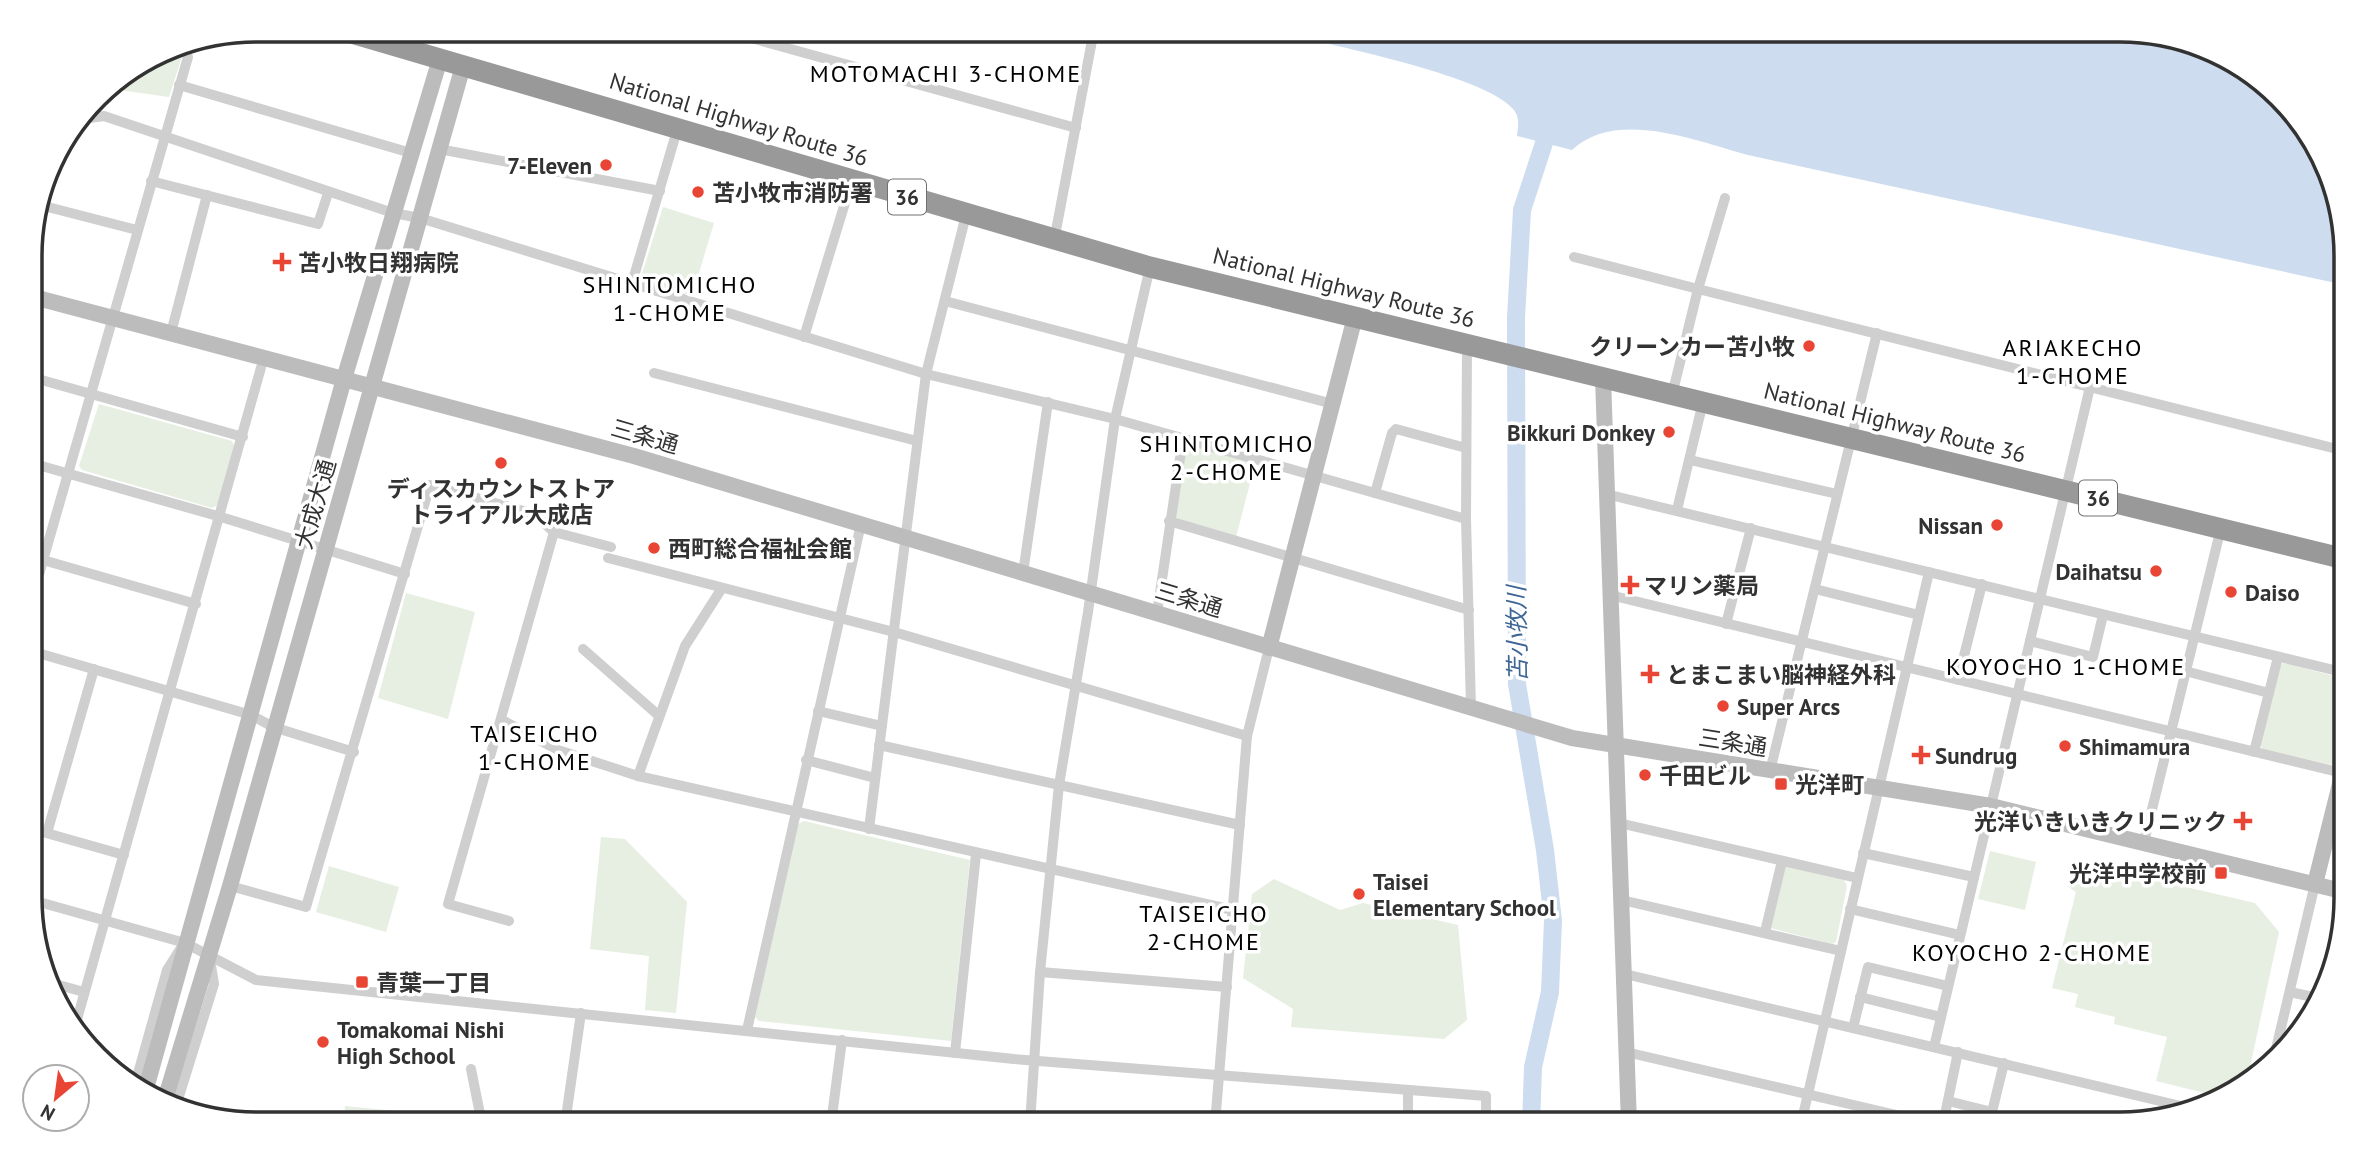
<svg xmlns="http://www.w3.org/2000/svg" width="2376" height="1154" viewBox="0 0 2376 1154" font-family="'PT Sans','Noto Sans JP',sans-serif">
	<style>
		.green { fill: #e6efe1 }
		.water { fill: #cddcee }
		.lines { fill: none; stroke-linecap: round; stroke-linejoin: round }
		.river { stroke: #cddcee; stroke-width: 18 }
		.street { stroke: #cfcfcf; stroke-width: 10 }
		.secondary { stroke: #bcbcbc; stroke-width: 16 }
		.highway { stroke: #999; stroke-width: 21 }
		.poi-dot { fill: #e94535; stroke: #fff; stroke-width: 2.5 }
		.labels { text-anchor: middle; dominant-baseline: central; stroke-width: 7; stroke-linejoin: round; paint-order: stroke }
		.shield { fill: #fff; stroke: #707070; stroke-width: 2 }
		.shield-label { font-size: 21px; font-weight: bold; fill: #323232 }
		.street-label { font-size: 23px; fill: #323232; stroke: #fff }
		.poi-label { font-size: 23px; font-weight: bold; fill: #323232; stroke: #fff; text-anchor: start }
		.neighbourhood-label { font-size: 24px; letter-spacing: 2px; fill: #000; stroke: #fff }
		.water-label { font-size: 24px; font-style: italic; fill: #3d6697; stroke: #fff }
		.rim { fill: none; stroke: #323232; stroke-width: 3.5 }
	</style>
	<rect width="100%" height="100%" fill="#fff"/>
	<g class="green">
		<polygon points="186,44 169,97 105,88 170,47"/>
		<polygon points="663,207 714,223 692,296 640,280"/>
		<polygon points="99,404 232,441 234,445 218,505 212,508 82,470 79,466"/>
		<polygon points="1190,444 1249,462 1254,468 1236,537 1179,520 1176,517 1185,448"/>
		<polygon points="406,593 475,612 448,719 378,698"/>
		<polygon points="2283,663 2346,679 2346,735 2336,766 2263,749 2260,745 2279,667"/>
		<polygon points="804,821 970,860 951,1041 759,1021 755,1017 798,824"/>
		<polygon points="601,837 625,839 687,902 676,1013 645,1010 649,956 590,949"/>
		<polygon points="1990,851 2036,862 2025,910 1978,899"/>
		<polygon points="329,866 399,887 386,932 316,912"/>
		<polygon points="1785,866 1844,880 1847,886 1836,942 1832,944 1770,928"/>
		<polygon points="2100,867 2255,903 2279,932 2246,1086 2217,1096 2156,1081 2167,1037 2114,1024 2115,1017 2075,1007 2078,994 2052,988 2076,892 2067,886"/>
		<polygon points="1274,879 1340,910 1363,903 1458,925 1467,1020 1444,1039 1291,1027 1293,1009 1243,978 1252,894"/>
		<polygon points="345,1106 426,1114 425,1124 343,1124"/>
	</g>
	<path class="water" d="M1272,30H2120L2220,53L2300,119L2344,227L2345,285L1748,155C1697,141 1616,108 1572,150L1517,136C1518,126 1520,118 1514,110C1485,74 1322,44 1272,30Z"/>
	<g class="lines">
		<polyline class="river" points="1531,1124 1533,1067 1550,992 1553,921 1545,850 1517,684 1516,318 1522,210 1544,143"/>
		<g class="street">
			<polyline points="722,30 1076,128"/>
			<polyline points="179,85 411,153"/>
			<polyline points="82,119 104,116 393,213 420,218 926,374 1115,419 1466,519"/>
			<polyline points="439,149 660,191"/>
			<polyline points="151,181 318,224 328,193"/>
			<polyline points="40,205 137,230"/>
			<polyline points="1054,241 1094,30"/>
			<polyline points="1574,257 1698,289 1725,198"/>
			<polyline points="632,283 678,127"/>
			<polyline points="945,301 1333,404"/>
			<polyline points="171,333 207,195"/>
			<polyline points="804,337 852,180"/>
			<polyline points="1467,345 1466,519 1471,708"/>
			<polyline points="654,373 917,441"/>
			<polyline points="31,377 243,437"/>
			<polyline points="1672,395 1698,289 2345,451"/>
			<polyline points="1690,460 1837,494"/>
			<polyline points="31,463 221,517 405,574"/>
			<polyline points="1375,493 1392,433 1396,429 1466,448"/>
			<polyline points="1606,494 2346,673"/>
			<polyline points="1677,510 1703,402"/>
			<polyline points="1169,521 1469,610"/>
			<polyline points="608,558 894,632 1247,736"/>
			<polyline points="43,560 196,604"/>
			<polyline points="1023,573 1048,402"/>
			<polyline points="1815,589 1919,615"/>
			<polyline points="1610,595 2346,774"/>
			<polyline points="31,602 188,57"/>
			<polyline points="1157,613 1183,438"/>
			<polyline points="1726,624 1751,528"/>
			<polyline points="2030,641 2093,657 2103,615"/>
			<polyline points="583,649 658,715"/>
			<polyline points="31,651 251,715 273,727 354,752"/>
			<polyline points="2185,671 2269,693"/>
			<polyline points="1958,680 1982,584"/>
			<polyline points="818,711 882,726"/>
			<polyline points="502,720 558,750 638,776 1233,910"/>
			<polyline points="879,745 1240,825"/>
			<polyline points="2254,752 2278,657"/>
			<polyline points="806,760 875,778"/>
			<polyline points="1770,771 1877,333"/>
			<polyline points="638,776 685,646 722,588"/>
			<polyline points="1619,823 1857,878"/>
			<polyline points="32,829 124,855"/>
			<polyline points="869,829 926,374 966,215"/>
			<polyline points="47,833 94,669"/>
			<polyline points="2144,842 2221,528"/>
			<polyline points="1863,853 1974,877"/>
			<polyline points="230,886 306,907 430,485 534,514 554,532"/>
			<polyline points="32,900 185,943 256,980 1014,1059 1486,1096 1486,1124"/>
			<polyline points="1622,900 1841,951"/>
			<polyline points="1850,909 1960,935"/>
			<polyline points="509,921 448,904 554,532 611,547"/>
			<polyline points="1765,932 1782,861"/>
			<polyline points="1040,972 1227,987"/>
			<polyline points="1625,974 2185,1107"/>
			<polyline points="55,984 84,992"/>
			<polyline points="2290,992 2322,999"/>
			<polyline points="1860,997 1941,1017"/>
			<polyline points="1853,1028 1868,967 1948,986"/>
			<polyline points="74,1030 264,357"/>
			<polyline points="747,1030 861,524"/>
			<polyline points="1934,1047 2090,387"/>
			<polyline points="1626,1052 1935,1124"/>
			<polyline points="955,1053 976,854"/>
			<polyline points="2275,1053 2315,884"/>
			<polyline points="471,1069 482,1124"/>
			<polyline points="135,1084 167,970 181,948"/>
			<polyline points="1408,1090 1408,1124"/>
			<polyline points="1948,1101 1992,1112 2004,1063"/>
			<polyline points="176,1106 214,984 210,959"/>
			<polyline points="832,1117 919,1124"/>
			<polyline points="565,1124 581,1013"/>
			<polyline points="831,1124 842,1040"/>
			<polyline points="1030,1124 1040,972 1059,785 1088,612 1115,419 1150,267"/>
			<polyline points="1215,1124 1247,736 1269,648"/>
			<polyline points="1801,1124 1929,572"/>
			<polyline points="1943,1124 1958,1052"/>
		</g>
		<g class="secondary">
			<polyline points="30,296 634,456 1572,738 1991,806 2346,892"/>
			<polyline points="1603,378 1629,1124"/>
			<polyline points="1269,648 1355,317"/>
			<polyline points="2315,884 2346,760"/>
			<polyline points="145,1092 344,379 440,59"/>
			<polyline points="164,1103 230,886 463,66"/>
		</g>
		<polyline class="highway" points="341,30 1150,267 2345,559"/>
	</g>
	<g class="poi-dot">
		<circle cx="606" cy="165" r="7"/>
		<circle cx="698" cy="192" r="7"/>
		<path d="M278.5 251.5h7v7h7v7h-7v7h-7v-7h-7v-7h7z"/>
		<circle cx="1809" cy="346" r="7"/>
		<circle cx="1669" cy="432" r="7"/>
		<circle cx="501" cy="463" r="7"/>
		<circle cx="1997" cy="525" r="7"/>
		<circle cx="654" cy="548" r="7"/>
		<circle cx="2156" cy="571" r="7"/>
		<path d="M1626.5 574.5h7v7h7v7h-7v7h-7v-7h-7v-7h7z"/>
		<circle cx="2231" cy="592" r="7"/>
		<path d="M1646.5 663.5h7v7h7v7h-7v7h-7v-7h-7v-7h7z"/>
		<circle cx="1723" cy="706" r="7"/>
		<circle cx="2065" cy="746" r="7"/>
		<path d="M1917.5 744.5h7v7h7v7h-7v7h-7v-7h-7v-7h7z"/>
		<circle cx="1645" cy="775" r="7"/>
		<rect x="1774" y="777" width="14" height="14" rx="3.5"/>
		<path d="M2239.5 810.5h7v7h7v7h-7v7h-7v-7h-7v-7h7z"/>
		<rect x="2214" y="866" width="14" height="14" rx="3.5"/>
		<circle cx="1359" cy="894" r="7"/>
		<rect x="355" y="975" width="14" height="14" rx="3.5"/>
		<circle cx="323" cy="1042" r="7"/>
	</g>
	<g class="labels">
		<g class="shield">
			<rect x="888" y="179.5" width="38" height="35" rx="5"/>
			<rect x="2079" y="480.5" width="38" height="35" rx="5"/>
		</g>
		<g class="shield-label">
			<text x="907" y="197">36</text>
			<text x="2098" y="498">36</text>
		</g>
		<g class="street-label">
			<text transform="translate(739 119) rotate(17)">National Highway Route 36</text>
			<text transform="translate(1344 287) rotate(14)">National Highway Route 36</text>
			<text transform="translate(1895 422) rotate(14)">National Highway Route 36</text>
			<text transform="translate(645 436) rotate(16)">三条通</text>
			<text transform="translate(315 504) rotate(-74)">大成大通</text>
			<text transform="translate(1189 599) rotate(17)">三条通</text>
			<text transform="translate(1733 742) rotate(9)">三条通</text>
		</g>
		<g class="poi-label">
			<text x="592" y="165" text-anchor="end">7-Eleven</text>
			<text x="712" y="192">苫小牧市消防署</text>
			<text x="298" y="262">苫小牧日翔病院</text>
			<text x="1795" y="346" text-anchor="end">クリーンカー苫小牧</text>
			<text x="1655" y="432" text-anchor="end">Bikkuri Donkey</text>
			<text x="501" y="488" text-anchor="middle">ディスカウントストア<tspan x="501" dy="26">トライアル大成店</tspan></text>
			<text x="1983" y="525" text-anchor="end">Nissan</text>
			<text x="668" y="548">西町総合福祉会館</text>
			<text x="2142" y="571" text-anchor="end">Daihatsu</text>
			<text x="1644" y="585">マリン薬局</text>
			<text x="2245" y="592">Daiso</text>
			<text x="1666" y="674">とまこまい脳神経外科</text>
			<text x="1737" y="706">Super Arcs</text>
			<text x="2079" y="746">Shimamura</text>
			<text x="1935" y="755">Sundrug</text>
			<text x="1659" y="775">千田ビル</text>
			<text x="1795" y="784">光洋町</text>
			<text x="2227" y="821" text-anchor="end">光洋いきいきクリニック</text>
			<text x="2207" y="873" text-anchor="end">光洋中学校前</text>
			<text x="1373" y="881">Taisei<tspan x="1373" dy="26">Elementary School</tspan></text>
			<text x="376" y="982">青葉一丁目</text>
			<text x="337" y="1029">Tomakomai Nishi<tspan x="337" dy="26">High School</tspan></text>
		</g>
		<g class="neighbourhood-label">
			<text x="946" y="73">MOTOMACHI 3-CHOME</text>
			<text x="670" y="284">SHINTOMICHO<tspan x="670" dy="28">1-CHOME</tspan></text>
			<text x="2073" y="347">ARIAKECHO<tspan x="2073" dy="28">1-CHOME</tspan></text>
			<text x="1227" y="443">SHINTOMICHO<tspan x="1227" dy="28">2-CHOME</tspan></text>
			<text x="2066" y="666">KOYOCHO 1-CHOME</text>
			<text x="535" y="733">TAISEICHO<tspan x="535" dy="28">1-CHOME</tspan></text>
			<text x="1204" y="913">TAISEICHO<tspan x="1204" dy="28">2-CHOME</tspan></text>
			<text x="2032" y="952">KOYOCHO 2-CHOME</text>
		</g>
		<g class="water-label">
			<text transform="translate(1517 634) rotate(-91)">苫小牧川</text>
		</g>
	</g>
	<path d="M0 0H2376V1154H0ZM256 42H2120A214 214 0 0 1 2334 256V898A214 214 0 0 1 2120 1112H256A214 214 0 0 1 42 898V256A214 214 0 0 1 256 42Z" fill="#fff" fill-rule="evenodd"/>
	<path class="rim" d="M256 42H2120A214 214 0 0 1 2334 256V898A214 214 0 0 1 2120 1112H256A214 214 0 0 1 42 898V256A214 214 0 0 1 256 42Z"/>
	<g transform="translate(56 1098) rotate(209)"><circle r="33" fill="#ffffff" stroke="#adadad" stroke-width="2"/>
	<path d="M0-5L12 26L0 18L-12 26Z" fill="#e94535"/>
	<text y="-10" font-size="19" font-weight="bold" text-anchor="middle" fill="#323232">N</text>
	</g>
</svg>
